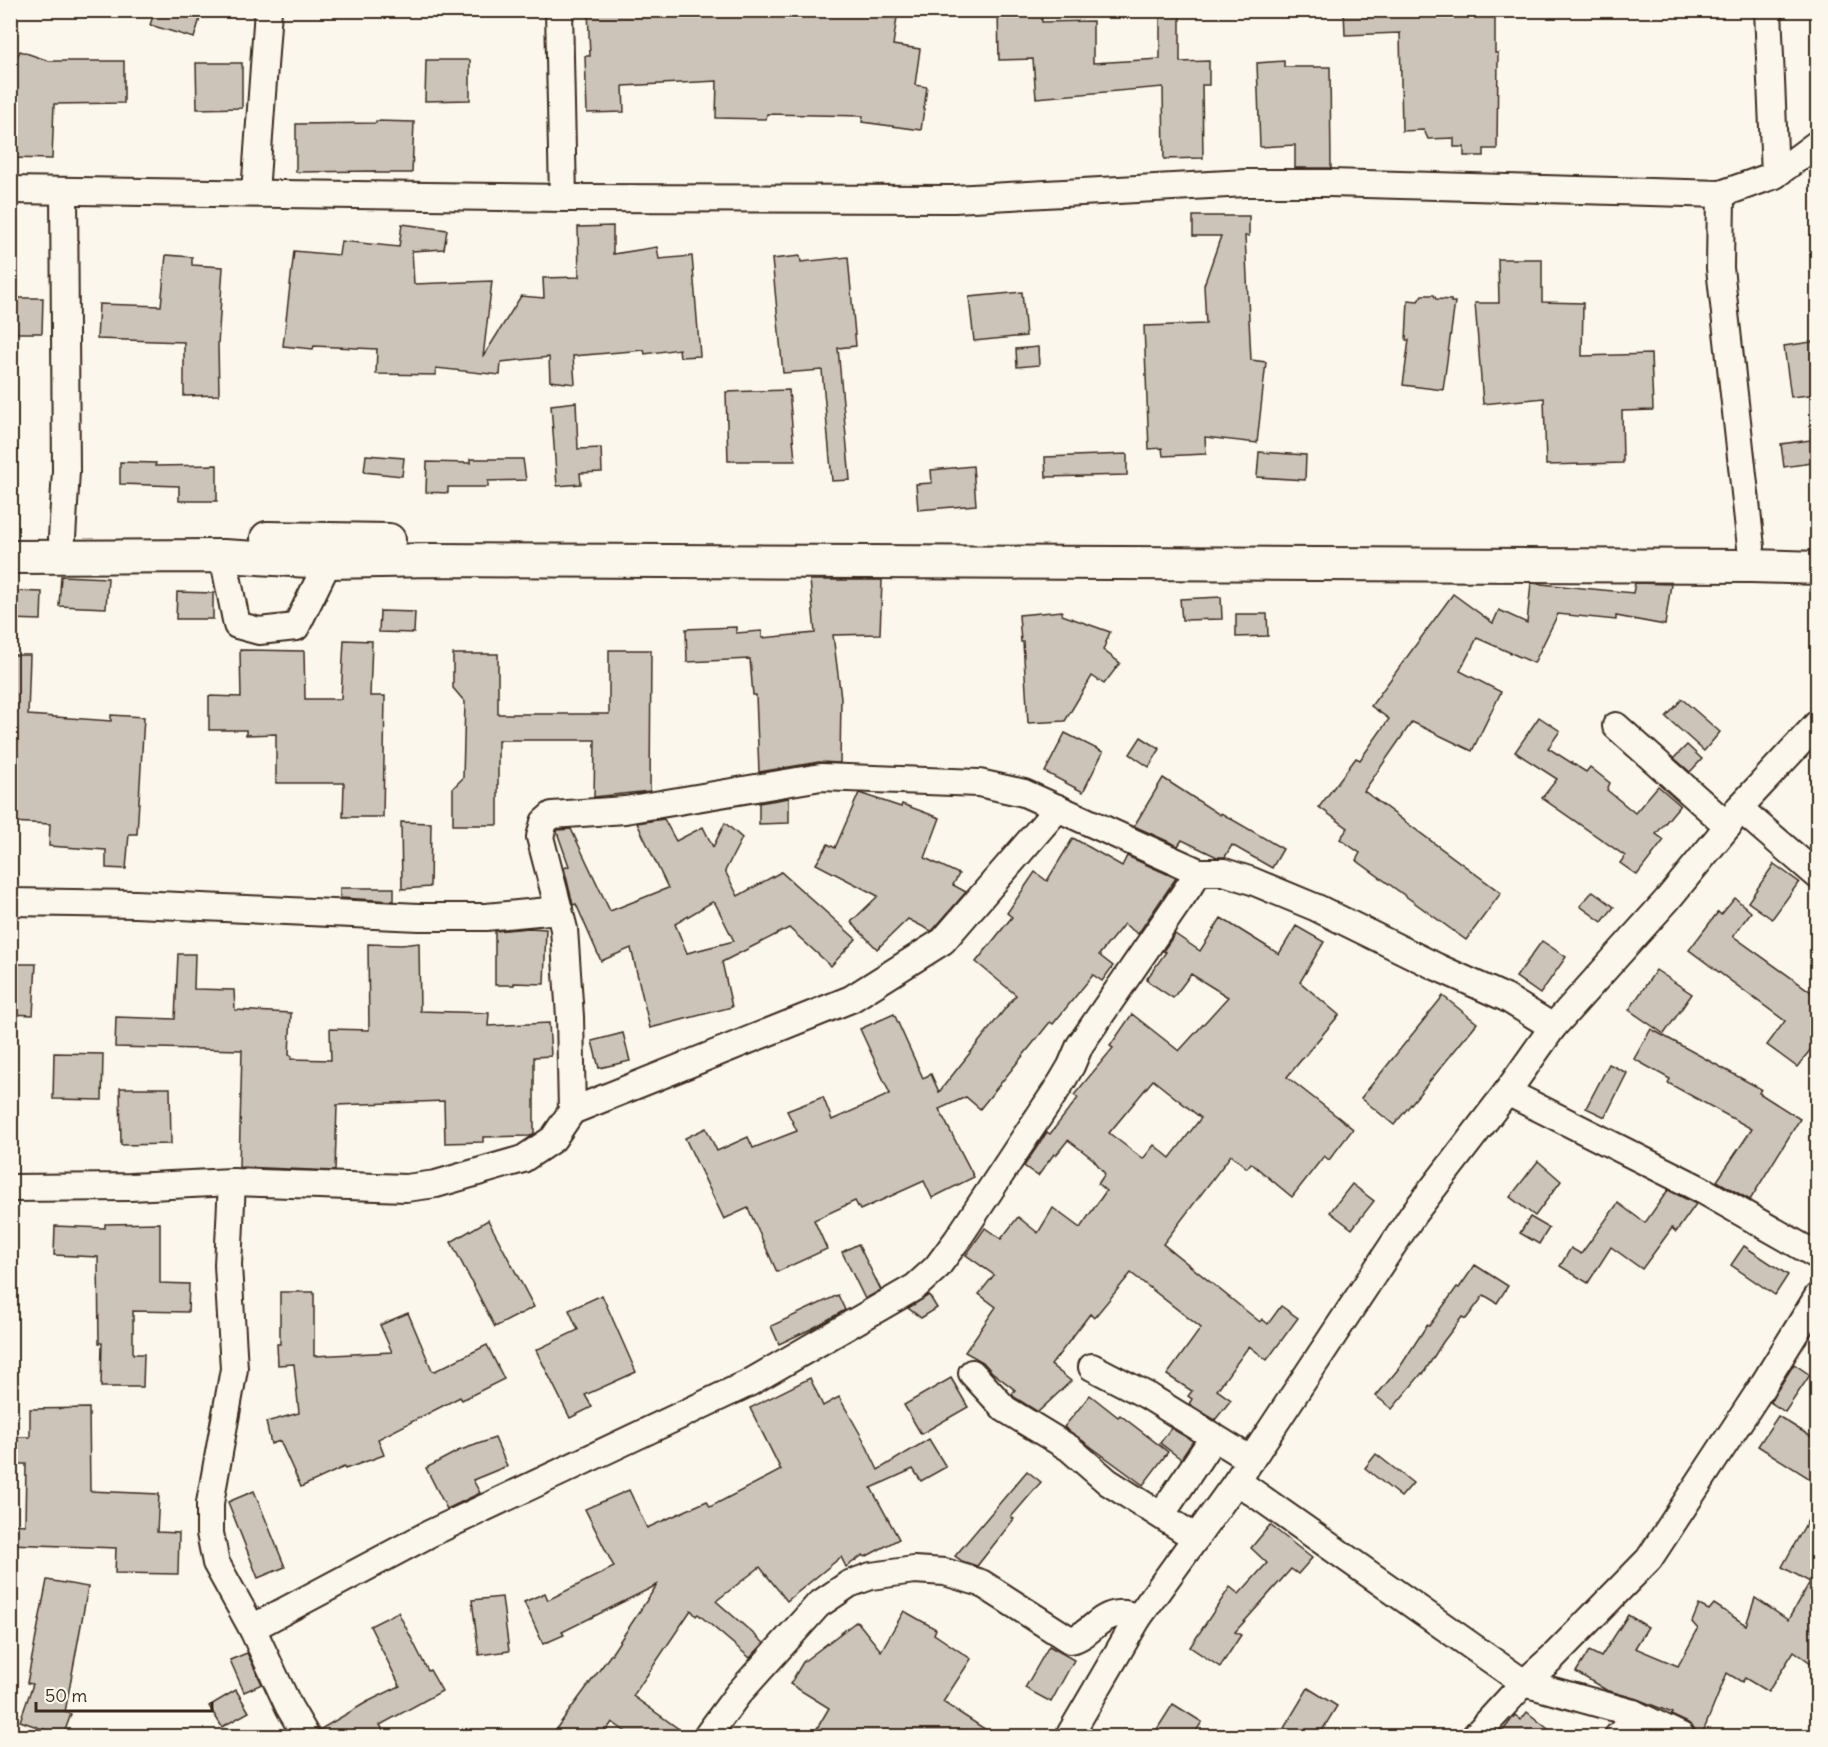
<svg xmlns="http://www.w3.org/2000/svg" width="1828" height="1747" viewBox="0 0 1828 1747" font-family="Delius,sans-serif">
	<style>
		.building { fill: #ccc4b9; stroke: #3b2a1e; stroke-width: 1.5; fill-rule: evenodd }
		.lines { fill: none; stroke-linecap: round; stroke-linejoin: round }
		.minor-casing { stroke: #3b2a1e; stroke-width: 30 }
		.major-casing { stroke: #3b2a1e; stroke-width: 36 }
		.minor { stroke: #fbf7ec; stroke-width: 26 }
		.major { stroke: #fbf7ec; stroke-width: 32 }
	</style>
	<rect width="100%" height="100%" fill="#fbf7ec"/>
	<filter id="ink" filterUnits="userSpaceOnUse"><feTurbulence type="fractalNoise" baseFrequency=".0167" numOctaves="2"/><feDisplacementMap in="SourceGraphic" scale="12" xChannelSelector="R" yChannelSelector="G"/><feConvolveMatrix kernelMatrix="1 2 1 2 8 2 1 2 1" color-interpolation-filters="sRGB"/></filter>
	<g filter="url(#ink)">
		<g class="building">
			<polygon points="155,10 185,10 201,15 194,38 150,25"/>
			<polygon points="588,10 898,10 893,45 920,49 915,85 927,87 921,130 862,122 863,116 767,114 766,119 716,118 717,81 623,86 624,112 587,113 585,56 590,56"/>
			<polygon points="998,10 1041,10 1042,22 1093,21 1093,63 1160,59 1160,10 1180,10 1180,62 1209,61 1209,85 1202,85 1203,158 1164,159 1163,87 1036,98 1033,59 999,60"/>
			<polygon points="1344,10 1495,10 1495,53 1498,53 1497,149 1484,149 1484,156 1464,156 1464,147 1454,147 1454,138 1428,139 1424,130 1402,131 1400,33 1345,35"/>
			<polygon points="20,51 49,61 124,61 124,103 54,104 52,159 10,158 10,73"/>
			<polygon points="426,60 470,60 470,100 425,101"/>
			<polygon points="1284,61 1284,67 1330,67 1331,168 1295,168 1295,145 1260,147 1257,63"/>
			<polygon points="196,63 242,63 242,108 197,109"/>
			<polygon points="376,121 414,122 412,173 375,173 375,171 296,172 296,124 376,123"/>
			<polygon points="1193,216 1249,216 1249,236 1245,236 1251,360 1266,362 1257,443 1205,437 1206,454 1163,456 1162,448 1149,449 1144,326 1206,324 1204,285 1221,236 1193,236"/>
			<polygon points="402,224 447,230 444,249 412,251 414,284 492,281 483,357 521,296 544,298 543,278 579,277 578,227 613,226 613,254 657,247 659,259 692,256 700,356 680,357 679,349 645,354 644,350 573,356 575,384 550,381 549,357 501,362 500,375 436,368 436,375 376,374 377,349 314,346 313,349 283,346 294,251 339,255 341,241 399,247"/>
			<polygon points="166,255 192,257 192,265 223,267 218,345 219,395 184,396 184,342 97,339 99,304 161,306"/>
			<polygon points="800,256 801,262 848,257 856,346 838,348 850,480 832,481 822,370 783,373 772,259"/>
			<polygon points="1498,259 1542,259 1542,302 1583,303 1582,356 1651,354 1653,410 1622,411 1623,463 1546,465 1544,398 1483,404 1475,303 1499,303"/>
			<polygon points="1022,292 1026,336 974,341 969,297"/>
			<polygon points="1422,295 1434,295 1436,299 1451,300 1451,302 1455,302 1443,390 1403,385 1409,340 1406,340 1408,300 1418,301"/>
			<polygon points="10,298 43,298 42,333 10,333"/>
			<polygon points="1818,341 1818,394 1791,397 1784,346"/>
			<polygon points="1038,347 1039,365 1017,367 1016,349"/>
			<polygon points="789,390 795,461 728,461 726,392"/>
			<polygon points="576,402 578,449 601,448 602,472 580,473 581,484 557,486 551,405"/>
			<polygon points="1818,439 1818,462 1784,467 1781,444"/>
			<polygon points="1259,452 1306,455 1305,480 1257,477"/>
			<polygon points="1127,454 1127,475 1046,477 1045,457"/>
			<polygon points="366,455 404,458 402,476 364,472"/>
			<polygon points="470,459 523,459 526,480 488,481 488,487 448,487 448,493 426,492 427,462 470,463"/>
			<polygon points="120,462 156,463 155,466 217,465 217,501 179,501 179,486 120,484"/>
			<polygon points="973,466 976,505 918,510 916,484 932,483 931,470"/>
			<polygon points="61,576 108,578 106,608 59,606"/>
			<polygon points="810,580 882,580 880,634 833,635 841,698 840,763 819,762 759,772 756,695 753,695 750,659 687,662 686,629 736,627 736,633 762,631 762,638 815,633"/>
			<polygon points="1531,583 1633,593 1635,583 1671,584 1665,625 1616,616 1616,620 1558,614 1534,663 1477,638 1460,671 1501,692 1472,751 1412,722 1364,791 1501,893 1466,940 1356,860 1360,853 1340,839 1348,828 1319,807 1356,758 1360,760 1389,719 1371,706 1453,594 1493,623 1499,610 1527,623"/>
			<polygon points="10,591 42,592 41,620 10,619"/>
			<polygon points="177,592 213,593 213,619 176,619"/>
			<polygon points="1221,597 1222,619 1182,620 1180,599"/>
			<polygon points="380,611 415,612 414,633 379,632"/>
			<polygon points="1062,611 1062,615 1110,632 1103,650 1120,663 1104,684 1092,676 1065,721 1028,723 1023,642 1021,642 1019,615"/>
			<polygon points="1236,614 1267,614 1268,636 1236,637"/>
			<polygon points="344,640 372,641 370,696 385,696 383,817 343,817 344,783 276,783 276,734 246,735 246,730 209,730 209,696 241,697 240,650 304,651 305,699 341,699"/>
			<polygon points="609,650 651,650 650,791 594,797 595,740 498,740 498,825 453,825 453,788 463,778 465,702 453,688 453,654 498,654 498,714 609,714"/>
			<polygon points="10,655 30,655 28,715 111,721 111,715 144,717 137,834 129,834 126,869 106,868 106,850 49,846 50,824 10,822"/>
			<polygon points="1682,699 1720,732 1704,751 1666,717"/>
			<polygon points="1539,717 1560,731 1548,748 1586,772 1590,767 1610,783 1607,790 1635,813 1658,786 1680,805 1656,834 1664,840 1637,875 1620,863 1625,856 1542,798 1557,779 1515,752"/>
			<polygon points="1065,733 1103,752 1083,792 1045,772"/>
			<polygon points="1141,737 1160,749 1149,767 1130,754"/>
			<polygon points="1687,745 1702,759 1690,772 1674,758"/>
			<polygon points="1163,778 1220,815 1221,813 1283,849 1272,868 1232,845 1225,857 1217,857 1182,840 1178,846 1134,826"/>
			<polygon points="859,793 901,807 902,804 940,818 925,858 959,874 953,885 966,892 933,930 931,931 908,919 877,949 851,922 878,896 816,864 828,844 835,848"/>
			<polygon points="789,798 789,823 759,824 759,803"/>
			<path d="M664,819L676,841L703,827L713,847L725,823L742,838L725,871L738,896L781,872L856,939L831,966L789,928L722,962L732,1007L650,1028L631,948L601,961L576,904L573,905L564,868L569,866L557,832L558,830L571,829L610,911L668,888L637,823ZM712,902L715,903L734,941L687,953L675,924Z"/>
			<polygon points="401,822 431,823 430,887 402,889"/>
			<polygon points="1073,838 1122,866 1127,856 1176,878 1138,934 1124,924 1099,955 1113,966 1102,981 1093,975 1053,1024 1050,1022 980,1109 966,1097 939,1109 974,1177 932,1198 924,1181 860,1210 855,1201 814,1220 827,1249 777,1272 748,1208 724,1219 685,1138 706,1128 717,1151 748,1137 753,1148 797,1131 787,1111 823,1097 832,1120 890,1094 860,1029 894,1014 923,1078 931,1074 939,1092 1016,995 976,962 1012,917 1007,913 1035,872 1047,881"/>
			<polygon points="1774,864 1799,882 1772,919 1748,902"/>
			<polygon points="340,888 394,888 394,901 340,898"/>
			<polygon points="1593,891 1614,907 1602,922 1580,906"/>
			<polygon points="1735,898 1751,912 1733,936 1818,997 1818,1040 1797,1067 1767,1045 1785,1021 1689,950 1718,912 1721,915"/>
			<path d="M1221,918L1279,954L1296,926L1324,942L1300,982L1339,1015L1287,1077L1353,1129L1329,1160L1324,1156L1292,1197L1251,1163L1247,1168L1231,1155L1163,1244L1260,1322L1262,1319L1268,1324L1281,1306L1298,1318L1267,1360L1249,1346L1217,1390L1231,1400L1215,1420L1189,1404L1192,1399L1188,1396L1192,1391L1167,1375L1201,1328L1131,1273L1094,1318L1090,1314L1051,1365L1071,1381L1038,1412L1014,1397L1012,1394L1015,1390L992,1372L983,1362L965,1352L996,1307L979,1294L994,1275L966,1255L985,1228L1001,1239L1018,1217L1038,1233L1053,1208L1080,1228L1106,1191L1098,1184L1105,1174L1093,1159L1068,1140L1056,1155L1054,1154L1038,1176L1024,1166L1047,1132L1050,1134L1078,1098L1074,1095L1113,1048L1110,1046L1132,1014L1179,1051L1228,997L1191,974L1173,998L1146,980L1166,952L1163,951L1175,934L1200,951ZM1153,1080L1201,1118L1170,1158L1154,1145L1143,1159L1109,1133Z"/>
			<polygon points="529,928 546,929 544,984 514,983 514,985 495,985 495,931"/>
			<polygon points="1542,941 1566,957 1540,994 1516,977"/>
			<polygon points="419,943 420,1011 489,1013 488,1026 549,1023 551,1056 534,1057 534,1133 530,1136 483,1137 483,1142 445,1143 444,1101 337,1105 335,1171 239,1167 242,1050 115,1047 116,1017 175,1019 178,954 195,954 194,989 234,990 235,1010 291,1013 289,1055 292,1056 291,1059 331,1060 330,1029 369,1030 368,944 401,945"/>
			<polygon points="10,964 36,964 33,1015 10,1014"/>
			<polygon points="1656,970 1692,994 1664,1034 1629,1010"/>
			<polygon points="1443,996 1477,1023 1394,1125 1361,1098"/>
			<polygon points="1651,1029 1761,1089 1759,1093 1800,1119 1750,1200 1717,1181 1752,1129 1668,1083 1670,1079 1634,1059"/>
			<polygon points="623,1033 630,1061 599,1068 592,1041"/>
			<polygon points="54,1053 103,1054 102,1100 53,1099"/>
			<polygon points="1609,1064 1627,1073 1605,1117 1586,1108"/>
			<polygon points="120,1088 170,1088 171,1144 121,1145"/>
			<polygon points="1538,1161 1561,1181 1535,1216 1510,1197"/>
			<polygon points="1352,1184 1374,1201 1352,1229 1330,1212"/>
			<polygon points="1668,1190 1696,1204 1676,1232 1672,1228 1642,1269 1611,1247 1588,1283 1560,1266 1571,1248 1581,1254 1618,1203 1645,1223"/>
			<polygon points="1530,1217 1549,1228 1539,1244 1520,1233"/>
			<polygon points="488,1220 534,1307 495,1327 451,1242"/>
			<polygon points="160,1223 160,1283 189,1284 188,1312 133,1311 133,1354 144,1354 143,1387 101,1387 102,1343 99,1343 98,1257 54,1255 55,1226 105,1228 105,1224"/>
			<polygon points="858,1244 881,1290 865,1299 842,1252"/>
			<polygon points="1744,1246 1788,1275 1775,1295 1731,1265"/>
			<polygon points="1475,1265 1508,1286 1497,1303 1484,1295 1466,1319 1462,1317 1443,1342 1423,1374 1422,1373 1392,1409 1376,1396 1400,1367 1427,1325 1429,1326 1457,1287 1459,1288"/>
			<polygon points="280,1292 314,1292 314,1356 392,1352 380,1325 408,1313 432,1370 435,1371 487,1345 504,1379 462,1400 460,1397 378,1439 384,1455 345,1469 344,1467 301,1487 280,1441 271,1444 266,1422 299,1413 294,1364 278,1365 277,1344 280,1344"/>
			<polygon points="602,1295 636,1372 585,1395 592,1407 570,1418 536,1350 578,1330 569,1310"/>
			<polygon points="838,1295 845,1310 813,1328 779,1344 771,1326"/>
			<polygon points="929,1295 937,1308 921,1318 908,1308"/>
			<polygon points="1794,1364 1810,1375 1785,1412 1770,1402"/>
			<polygon points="810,1378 823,1406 839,1397 863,1439 878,1470 929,1439 946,1467 921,1481 913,1469 871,1488 899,1539 865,1557 863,1555 846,1567 841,1557 787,1601 760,1567 716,1601 764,1643 750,1658 698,1614 696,1616 691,1610 633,1696 690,1737 633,1737 612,1722 602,1737 550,1737 612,1653 657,1585 562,1632 564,1635 543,1644 524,1602 545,1593 548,1600 614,1567 585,1509 629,1490 647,1528 707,1501 710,1507 781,1470 750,1408"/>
			<polygon points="951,1378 968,1407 921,1434 904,1405"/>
			<polygon points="1090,1395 1118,1417 1120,1415 1168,1452 1143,1485 1064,1427"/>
			<polygon points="89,1408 90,1491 159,1494 157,1532 179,1533 178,1574 115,1573 116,1548 10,1544 10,1524 25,1525 26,1464 10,1464 10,1437 30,1437 30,1409"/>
			<polygon points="1778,1416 1818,1441 1818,1484 1758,1446"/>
			<polygon points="1171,1428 1193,1441 1181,1459 1160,1443"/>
			<polygon points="495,1438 507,1466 473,1480 480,1493 447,1509 426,1468 458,1451"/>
			<polygon points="1376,1454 1413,1483 1401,1497 1365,1468"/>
			<polygon points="1027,1471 1041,1482 1011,1517 1014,1519 977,1566 962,1561 955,1556"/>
			<polygon points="254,1491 285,1567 258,1578 228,1502"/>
			<polygon points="1818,1502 1818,1668 1794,1651 1768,1692 1745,1678 1742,1682 1727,1673 1701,1737 1696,1734 1694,1728 1688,1723 1671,1715 1672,1713 1637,1699 1606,1690 1576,1672 1589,1651 1601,1657 1628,1615 1648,1627 1635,1648 1678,1666 1698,1629 1692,1622 1699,1605 1709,1610 1714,1604 1746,1625 1755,1598 1788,1620 1810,1582 1782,1567"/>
			<polygon points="1270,1525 1312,1558 1298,1574 1291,1569 1235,1632 1241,1635 1220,1667 1190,1647 1230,1587 1239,1594 1267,1563 1251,1548"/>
			<polygon points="47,1580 88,1587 65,1712 71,1714 63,1736 20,1721 33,1684 27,1683"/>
			<polygon points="502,1597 509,1651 479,1655 472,1600"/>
			<polygon points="904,1611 936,1629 934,1634 971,1659 943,1702 997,1737 812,1737 829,1708 790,1684 803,1662 857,1621 881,1651"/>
			<polygon points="398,1612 428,1671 430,1670 442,1691 380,1725 387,1737 321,1737 319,1730 367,1702 400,1686 370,1626"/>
			<polygon points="1049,1646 1074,1660 1051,1702 1025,1688"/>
			<polygon points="247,1653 262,1684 244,1692 230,1660"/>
			<polygon points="1308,1688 1337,1706 1318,1737 1298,1737 1284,1728"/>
			<polygon points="236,1690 249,1712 222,1727 209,1706"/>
			<polygon points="1173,1704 1202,1722 1192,1737 1152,1737"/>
			<polygon points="1527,1712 1558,1737 1498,1737 1515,1715 1521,1720"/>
		</g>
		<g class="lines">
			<defs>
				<g id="minor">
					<polyline points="559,10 563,198"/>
					<polyline points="1775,175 1818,143"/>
					<polyline points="10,190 563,198 954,199 1246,183 1330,183 1721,194"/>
					<polyline points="255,193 268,10"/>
					<polyline points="62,538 66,471 64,191"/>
					<polyline points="1751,547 1720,268 1721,194 1775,175 1768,10"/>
					<polyline points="223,556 237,625 259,631 296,627 328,562"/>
					<polyline points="1616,726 1728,826"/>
					<polyline points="1739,808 1818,876"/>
					<polyline points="10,902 135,904 419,917 486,917 559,910 540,837 544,822 552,815 625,810 821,777 979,783 1024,793 1199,872"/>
					<polyline points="1507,1092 1702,1190 1818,1256"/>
					<polyline points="572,1111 851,999 943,941 1058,808"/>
					<polyline points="232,1182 228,1265 234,1369 210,1503 210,1533 216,1563 252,1628 289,1707 306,1736"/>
					<polyline points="10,1188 130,1187 232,1182 406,1188 436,1184 523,1159 553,1139 572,1111 570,1017 564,929 559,910"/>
					<polyline points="1092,1367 1148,1396 1251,1460"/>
					<polyline points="972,1373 1005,1409 1069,1448 1108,1482 1196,1538"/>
					<polyline points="1237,1481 1524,1683 1633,1713 1681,1736"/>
					<polyline points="1161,1515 1213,1438"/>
					<polyline points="252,1628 429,1534 749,1383 915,1287 937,1267 957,1240 1061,1083 1071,1066 1080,1045 1199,872 1224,872 1252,881 1317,908 1437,967 1506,998 1553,1027"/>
					<path d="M707,1736L738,1694L818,1605L849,1584L871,1576L914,1570L945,1572L981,1583L1070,1640C1089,1637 1098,1615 1119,1614C1125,1613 1133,1616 1138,1618"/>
					<polyline points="1069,1736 1138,1618 1237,1481 1414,1213 1507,1092 1553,1027 1668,899 1728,826 1739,808 1818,723"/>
					<polyline points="1475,1736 1524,1683 1554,1656 1649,1559 1760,1390 1818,1296"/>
					<polyline points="1618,1736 1625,1729 1633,1713"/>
				</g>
				<g id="major">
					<polyline points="267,538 389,540"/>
					<polyline points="10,557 223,556 328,562 432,560 1751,566 1818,568"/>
				</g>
			</defs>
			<use href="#minor" class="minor-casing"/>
			<use href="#major" class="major-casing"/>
			<use href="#minor" class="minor"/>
			<use href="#major" class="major"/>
		</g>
	</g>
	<rect width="1828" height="1747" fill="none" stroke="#fbf7ec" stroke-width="36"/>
	<rect x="18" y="18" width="1792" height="1711" fill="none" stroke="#3b2a1e" stroke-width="2" filter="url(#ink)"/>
	<path d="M36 1702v9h176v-9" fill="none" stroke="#3b2a1e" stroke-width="3"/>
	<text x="45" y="1702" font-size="18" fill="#3b2a1e" stroke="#fbf7ec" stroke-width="4.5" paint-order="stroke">50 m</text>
</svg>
